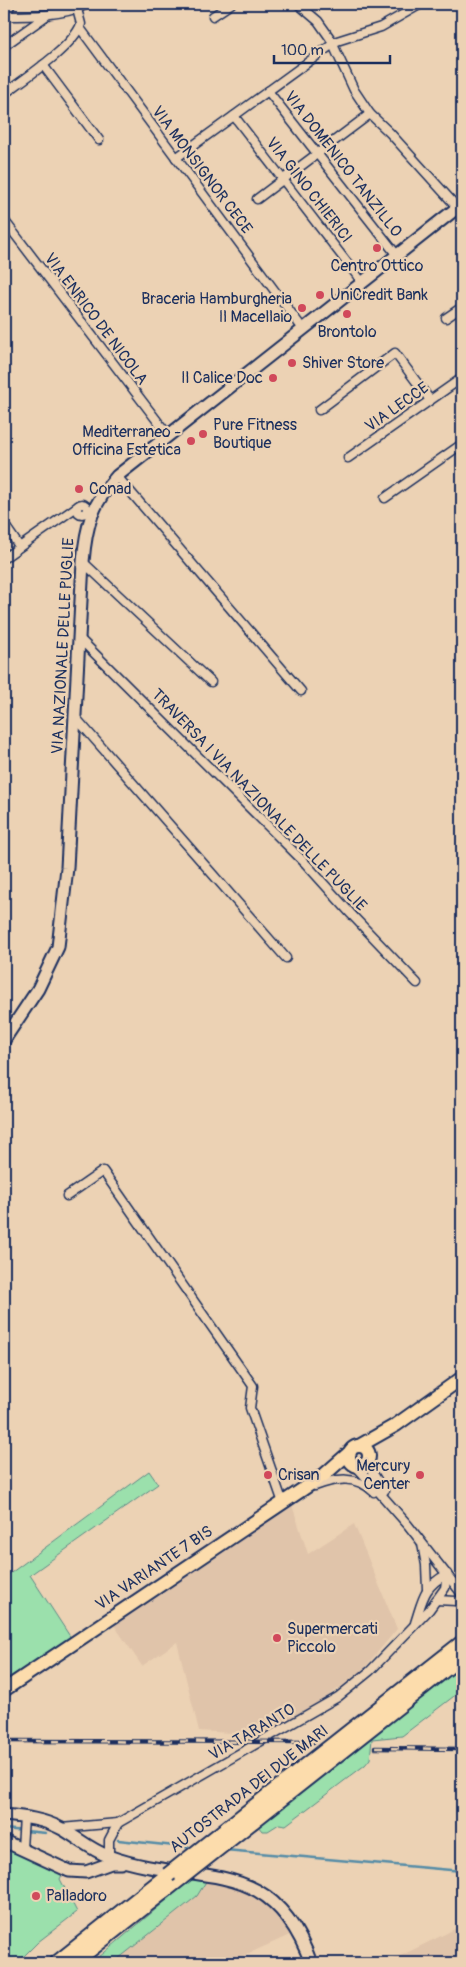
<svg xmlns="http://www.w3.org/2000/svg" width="466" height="1967" viewBox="0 0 466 1967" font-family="Pangolin,sans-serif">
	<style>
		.built { fill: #e0c4aa }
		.green { fill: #9be0ac; stroke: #5b8885 }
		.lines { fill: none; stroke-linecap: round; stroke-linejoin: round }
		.stream { stroke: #558ca7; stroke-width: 2.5 }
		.street-casing { stroke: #1b2f5e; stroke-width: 11 }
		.secondary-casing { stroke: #1b2f5e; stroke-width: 15 }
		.primary-casing { stroke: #1b2f5e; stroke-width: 16 }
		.highway-casing { stroke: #1b2f5e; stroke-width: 18 }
		.street { stroke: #ecd2b4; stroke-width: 8 }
		.secondary { stroke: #ecd2b4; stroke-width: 11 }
		.primary { stroke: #fcdcac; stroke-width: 12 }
		.highway { stroke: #fcdcac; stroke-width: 14 }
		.rail-casing { stroke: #1b2f5e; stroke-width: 4.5 }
		.rail { stroke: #ecd2b4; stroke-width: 2.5; stroke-dasharray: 8; stroke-linecap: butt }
		.highway-bridge-casing { stroke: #1b2f5e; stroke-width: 18; stroke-linecap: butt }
		.highway-bridge { stroke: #fcdcac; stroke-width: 14 }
		.poi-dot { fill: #d1495b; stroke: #ecd2b4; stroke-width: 2 }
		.labels { text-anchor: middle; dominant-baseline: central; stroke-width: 4.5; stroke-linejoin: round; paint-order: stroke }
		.street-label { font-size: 16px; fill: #1b2f5e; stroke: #ecd2b4 }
		.poi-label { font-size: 16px; fill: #1b2f5e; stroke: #ecd2b4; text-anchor: start }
	</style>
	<rect width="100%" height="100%" fill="#ecd2b4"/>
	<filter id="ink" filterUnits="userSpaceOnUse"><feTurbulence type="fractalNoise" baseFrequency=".02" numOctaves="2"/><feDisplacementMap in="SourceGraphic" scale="10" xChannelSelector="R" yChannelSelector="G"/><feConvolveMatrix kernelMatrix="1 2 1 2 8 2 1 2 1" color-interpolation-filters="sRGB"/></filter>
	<g filter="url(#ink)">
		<g class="built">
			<polygon points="292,1505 308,1554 354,1524 397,1629 361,1672 328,1696 269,1731 247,1734 199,1731 177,1642 142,1666 114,1625 195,1568"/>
			<polygon points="207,1880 233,1886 259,1898 276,1912 292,1934 243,1956 219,1963 113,1963 197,1896"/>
			<polygon points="462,1925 462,1963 386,1963 445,1934"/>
		</g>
		<g class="green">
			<polygon points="149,1471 158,1484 30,1575 71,1638 4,1684 4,1578"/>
			<polygon points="462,1665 462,1690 402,1736 372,1739 370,1759 365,1765 286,1825 279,1824 268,1831 262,1831 258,1826"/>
			<polygon points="4,1845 63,1873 60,1879 77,1912 38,1942 17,1963 4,1963"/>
			<polygon points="194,1877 207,1880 197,1896 113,1963 92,1963"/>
		</g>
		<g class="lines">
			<g class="stream">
				<polyline points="4,1829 46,1833"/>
				<polyline points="118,1840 194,1848"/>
				<polyline points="225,1850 462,1871"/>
			</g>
			<defs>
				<g id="street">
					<polyline points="298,4 318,21 330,38 354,90 370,114 390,133 457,207"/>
					<path d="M4,16C32,16 62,16 88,4"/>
					<polyline points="5,16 11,4"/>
					<polyline points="213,16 231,4"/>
					<polyline points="80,28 303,329"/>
					<polyline points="4,46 46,16"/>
					<polyline points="43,65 99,140"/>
					<polyline points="268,91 396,254"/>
					<path d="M4,94C24,79 73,47 81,24L77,9"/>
					<polyline points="234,116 362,282"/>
					<polyline points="176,158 337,41 381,27 421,4"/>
					<polyline points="257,199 370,114"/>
					<polyline points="4,220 168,435"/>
					<polyline points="446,318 462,307"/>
					<polyline points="319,410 395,353 430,400"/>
					<polyline points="348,458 462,378"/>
					<polyline points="117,476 301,691"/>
					<polyline points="385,498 462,444"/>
					<circle cx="82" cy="509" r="5"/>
					<polyline points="4,524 19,546"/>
					<polyline points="4,558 78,506"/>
					<polyline points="83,562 211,682"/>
					<polyline points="79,638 306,864 351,914 417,983"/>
					<polyline points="76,718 286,958"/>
					<polyline points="67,1196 103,1171 253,1386 250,1408 283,1503"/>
					<polyline points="369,1459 372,1472 384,1491"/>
					<polyline points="356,1466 408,1525 462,1594"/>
					<path d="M315,1486C337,1478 356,1475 374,1492"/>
					<polyline points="422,1544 426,1565 427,1589"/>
					<polyline points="436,1600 456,1601 462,1603"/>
					<path d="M415,1623C423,1599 423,1587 447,1574"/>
					<polyline points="61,1828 118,1823"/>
					<polyline points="22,1848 24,1817"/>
					<polyline points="109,1856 109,1840 118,1823 338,1697 370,1671 429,1610 445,1588 447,1574"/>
				</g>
				<g id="secondary">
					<path d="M4,1040L38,989L58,947L67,868L83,562C86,525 92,504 117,476L462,204"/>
					<path d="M4,1815C24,1817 44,1819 62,1829C78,1838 91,1850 108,1856C196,1888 270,1850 311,1963"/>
					<polyline points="4,1841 69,1871 86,1872 111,1863 121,1863"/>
				</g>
				<g id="primary">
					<circle cx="359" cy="1456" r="10"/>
					<polyline points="359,1446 396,1425 462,1378"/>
					<polyline points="4,1690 324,1475 350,1452"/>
				</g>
				<g id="highway">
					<polyline points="245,1814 462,1643"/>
					<polyline points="253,1821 462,1656"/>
					<polyline points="57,1963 168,1875"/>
					<polyline points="73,1963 182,1877"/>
				</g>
			</defs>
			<use href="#street" class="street-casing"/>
			<use href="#secondary" class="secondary-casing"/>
			<use href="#primary" class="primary-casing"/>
			<use href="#highway" class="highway-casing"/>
			<use href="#street" class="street"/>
			<use href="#secondary" class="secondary"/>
			<use href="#primary" class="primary"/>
			<use href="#highway" class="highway"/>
			<defs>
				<g id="rail">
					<polyline points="4,1741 313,1742"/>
					<polyline points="375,1748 462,1749"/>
				</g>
			</defs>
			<use href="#rail" class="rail-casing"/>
			<use href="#rail" class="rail"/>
			<defs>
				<g id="highway-bridge">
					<polyline points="168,1875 245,1814"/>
					<polyline points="182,1877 253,1821"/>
				</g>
			</defs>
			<use href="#highway-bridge" class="highway-bridge-casing"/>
			<use href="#highway-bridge" class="highway-bridge"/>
		</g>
	</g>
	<g class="poi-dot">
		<circle cx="377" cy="248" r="5"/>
		<circle cx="320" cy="295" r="5"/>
		<circle cx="302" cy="308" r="5"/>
		<circle cx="347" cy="314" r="5"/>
		<circle cx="292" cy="363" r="5"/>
		<circle cx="273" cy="378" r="5"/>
		<circle cx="203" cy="434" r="5"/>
		<circle cx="191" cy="441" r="5"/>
		<circle cx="79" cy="489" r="5"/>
		<circle cx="268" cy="1475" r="5"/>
		<circle cx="420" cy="1475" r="5"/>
		<circle cx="277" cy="1638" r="5"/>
		<circle cx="36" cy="1896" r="5"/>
	</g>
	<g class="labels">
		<g class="street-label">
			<text transform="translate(343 164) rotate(52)">VIA DOMENICO TANZILLO</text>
			<text transform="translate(202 170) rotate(53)">VIA MONSIGNOR CECE</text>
			<text transform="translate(309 190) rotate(52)">VIA GINO CHIERICI</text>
			<text transform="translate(96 319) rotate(53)">VIA ENRICO DE NICOLA</text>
			<text transform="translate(397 407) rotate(-35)">VIA LECCE</text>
			<text transform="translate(63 646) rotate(-87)">VIA NAZIONALE DELLE PUGLIE</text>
			<text transform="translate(259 800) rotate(46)">TRAVERSA I VIA NAZIONALE DELLE PUGLIE</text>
			<text transform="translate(154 1568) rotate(-34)">VIA VARIANTE 7 BIS</text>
			<text transform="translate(252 1732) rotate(-30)">VIA TARANTO</text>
			<text transform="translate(249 1789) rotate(-38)">AUTOSTRADA DEI DUE MARI</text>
		</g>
		<g class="poi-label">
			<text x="377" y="266" text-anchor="middle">Centro Ottico</text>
			<text x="330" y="295">UniCredit Bank</text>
			<text x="292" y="299" text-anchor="end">Braceria Hamburgheria<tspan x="292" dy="18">Il Macellaio</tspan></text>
			<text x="347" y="332" text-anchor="middle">Brontolo</text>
			<text x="302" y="363">Shiver Store</text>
			<text x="263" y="378" text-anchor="end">Il Calice Doc</text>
			<text x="213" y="425">Pure Fitness<tspan x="213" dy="18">Boutique</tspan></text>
			<text x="181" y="432" text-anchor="end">Mediterraneo -<tspan x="181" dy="18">Officina Estetica</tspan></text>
			<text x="89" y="489">Conad</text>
			<text x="410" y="1466" text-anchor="end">Mercury<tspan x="410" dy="18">Center</tspan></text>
			<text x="278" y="1475">Crisan</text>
			<text x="287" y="1629">Supermercati<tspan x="287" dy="18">Piccolo</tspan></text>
			<text x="46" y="1896">Palladoro</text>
		</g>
	</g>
	<rect width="466" height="1967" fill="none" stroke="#ecd2b4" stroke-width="20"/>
	<rect x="10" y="10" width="446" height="1947" fill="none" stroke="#1b2f5e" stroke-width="2" filter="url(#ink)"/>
	<path d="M274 55v8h116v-8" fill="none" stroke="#1b2f5e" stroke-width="2.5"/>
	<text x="281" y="55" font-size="15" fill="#1b2f5e" stroke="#ecd2b4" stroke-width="4" paint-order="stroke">100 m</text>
</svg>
